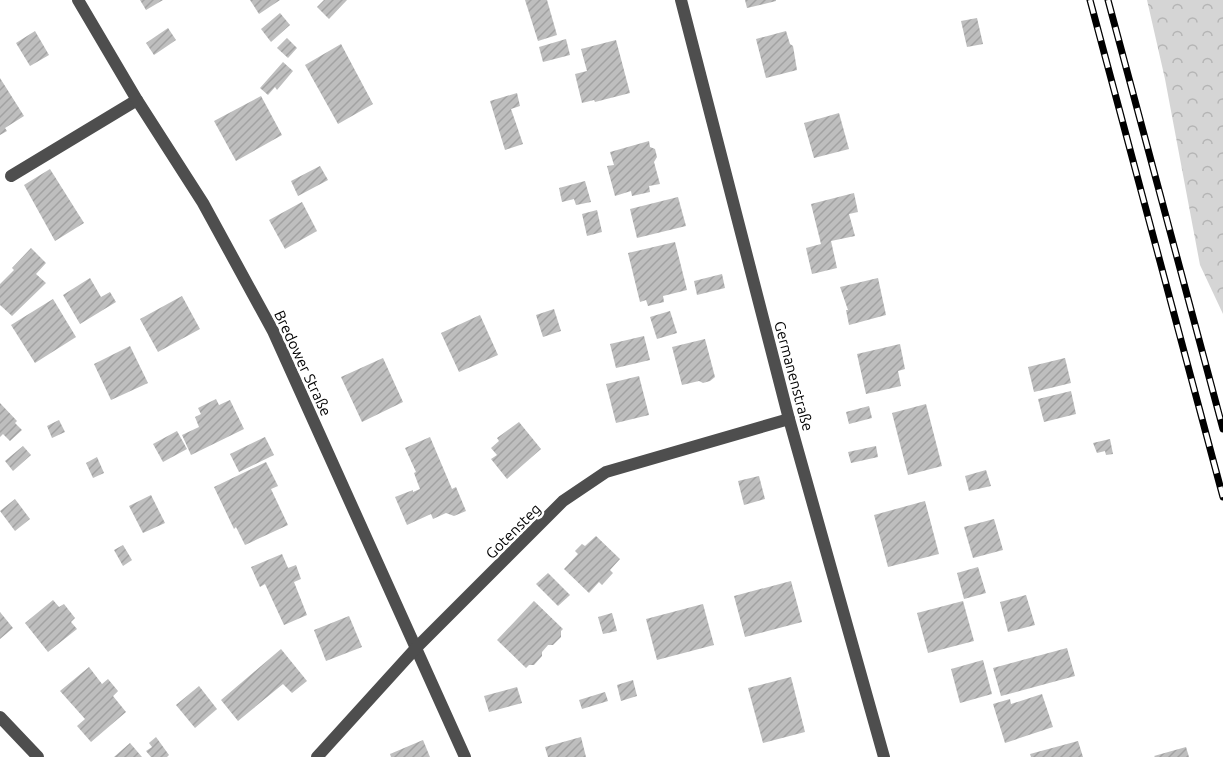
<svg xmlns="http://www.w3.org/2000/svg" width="1223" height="757" viewBox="0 0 1223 757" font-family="Ubuntu,sans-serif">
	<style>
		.forest { fill: url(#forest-crowns) }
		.building { fill: url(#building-hatch) }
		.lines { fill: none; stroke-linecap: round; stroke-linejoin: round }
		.lane { stroke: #4e4e4e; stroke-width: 12 }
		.street { stroke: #4e4e4e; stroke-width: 12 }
		.rail-casing { stroke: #000; stroke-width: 7 }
		.rail { stroke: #fff; stroke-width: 4.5; stroke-dasharray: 14; stroke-linecap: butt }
		.labels { text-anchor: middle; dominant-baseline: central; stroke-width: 5; stroke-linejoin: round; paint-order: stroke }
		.street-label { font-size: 15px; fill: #000; stroke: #fff }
	</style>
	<defs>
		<pattern id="forest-crowns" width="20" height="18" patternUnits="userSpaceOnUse" patternTransform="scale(1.5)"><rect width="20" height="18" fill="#d5d5d5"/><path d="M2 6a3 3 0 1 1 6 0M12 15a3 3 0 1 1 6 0" fill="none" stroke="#b5b5b5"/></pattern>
		<pattern id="building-hatch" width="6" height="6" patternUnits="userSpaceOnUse" patternTransform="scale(1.5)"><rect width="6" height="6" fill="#bebebe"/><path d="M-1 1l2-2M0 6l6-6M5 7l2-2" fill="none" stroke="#a2a2a2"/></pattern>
	</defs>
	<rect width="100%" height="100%" fill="#fff"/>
	<polygon class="forest" points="1147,0 1223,0 1223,314 1200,265 1165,79"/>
	<g class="building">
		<polygon points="140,0 163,0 146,10"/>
		<polygon points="250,0 280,0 259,14"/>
		<polygon points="324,0 347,0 329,19 317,7"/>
		<polygon points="525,0 547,0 557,35 538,41"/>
		<polygon points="745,0 776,0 776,1 747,8"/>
		<polygon points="280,13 290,25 271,42 261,29"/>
		<polygon points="977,18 983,44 967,47 961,21"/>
		<polygon points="168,28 176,40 154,55 146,43"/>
		<polygon points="35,31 49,55 30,66 16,43"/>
		<polygon points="786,31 790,44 793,46 797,70 766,78 756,39"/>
		<polygon points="287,38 297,48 288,58 277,48"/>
		<polygon points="566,39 570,55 543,62 539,47"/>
		<polygon points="616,40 630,93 595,102 594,100 582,103 575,74 587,71 581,49"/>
		<polygon points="341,44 373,104 338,124 305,65"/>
		<polygon points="283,62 293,71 277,90 275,87 268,95 260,88"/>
		<polygon points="0,78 24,116 5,128 7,131 0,135"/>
		<polygon points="517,93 520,106 511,109 523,144 505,150 490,101"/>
		<polygon points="261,96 282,135 236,161 214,121"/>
		<polygon points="839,113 849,149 814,158 804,123"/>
		<polygon points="649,141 650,147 655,149 657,157 654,162 660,184 649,186 650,192 632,196 631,191 615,196 607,166 614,165 610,152"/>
		<polygon points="320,166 328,180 298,196 291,181"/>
		<polygon points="50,169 84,223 55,241 24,185"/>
		<polygon points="585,181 591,202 576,205 574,199 562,202 559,188"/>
		<polygon points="854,193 858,212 849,214 855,236 831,241 837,268 812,274 806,248 821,244 811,204"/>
		<polygon points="678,197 686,226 637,238 630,209"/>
		<polygon points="302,202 317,231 285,249 269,220"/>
		<polygon points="597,210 602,232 587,236 582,214"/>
		<polygon points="675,242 687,290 663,296 664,302 648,306 646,300 640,302 628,253"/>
		<polygon points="31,248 46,263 36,274 46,283 12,316 0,305 0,284 14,270 12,268"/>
		<polygon points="722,274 725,288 697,295 694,281"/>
		<polygon points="90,278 101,297 110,292 116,302 80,324 63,295"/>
		<polygon points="878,278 886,315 849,325 846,310 848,310 840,287"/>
		<polygon points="182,296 200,329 158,352 140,319"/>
		<polygon points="53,299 76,337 35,363 11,325"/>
		<polygon points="554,309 561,331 543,337 536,315"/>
		<polygon points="670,311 677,333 657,339 650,317"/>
		<polygon points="480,315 498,355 459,372 441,333"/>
		<polygon points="644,336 650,360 616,368 610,344"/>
		<polygon points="705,339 715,377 710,381 703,383 699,381 682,385 672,347"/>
		<polygon points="900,344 905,369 898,371 901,386 866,394 857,354"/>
		<polygon points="130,346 148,383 111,400 94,364"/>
		<polygon points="383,358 403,402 362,422 341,377"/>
		<polygon points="1065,358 1071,383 1034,392 1028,367"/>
		<polygon points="639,376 649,415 616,423 606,384"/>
		<polygon points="1071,391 1076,414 1044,422 1038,399"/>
		<polygon points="216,399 219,405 230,400 244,429 191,455 182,435 199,427 195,417 201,414 198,408"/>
		<polygon points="0,403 17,421 15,423 22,430 10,441 3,434 0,437"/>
		<polygon points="926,404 942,466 908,475 892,413"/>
		<polygon points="869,406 872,418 849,424 846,412"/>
		<polygon points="59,420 65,432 52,438 47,426"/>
		<polygon points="519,422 541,449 507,479 491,459 497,455 491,448 499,441 497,438"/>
		<polygon points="177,431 187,449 163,462 153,444"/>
		<polygon points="265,437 274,455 239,472 230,454"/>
		<polygon points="430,437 452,489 456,487 466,511 454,516 446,513 433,519 431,514 407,525 395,497 413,490 413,492 420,489 414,473 416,472 405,448"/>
		<polygon points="1110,439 1113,454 1106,455 1105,451 1097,453 1093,443"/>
		<polygon points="23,446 31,455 13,471 5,461"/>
		<polygon points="876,446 878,457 851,463 848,452"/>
		<polygon points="97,457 104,473 93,478 86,463"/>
		<polygon points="266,462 278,486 271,489 288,525 245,545 236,527 234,529 214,487"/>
		<polygon points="986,470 991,486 969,491 965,476"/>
		<polygon points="759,476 765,499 744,505 738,481"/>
		<polygon points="151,495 165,523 143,533 129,506"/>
		<polygon points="15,499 30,519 15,531 0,511"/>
		<polygon points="925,501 939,554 888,567 874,515"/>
		<polygon points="994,519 1003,550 973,558 964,527"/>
		<polygon points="596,536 620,559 610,570 613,573 602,585 599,582 589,593 564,569 578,554 575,551 582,544 585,546"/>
		<polygon points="123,545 132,560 123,566 114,550"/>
		<polygon points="282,554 288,568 296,565 301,579 294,582 307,615 284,625 265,584 260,587 251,567"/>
		<polygon points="978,567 986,593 964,599 957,573"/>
		<polygon points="548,573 570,595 558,606 536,584"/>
		<polygon points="791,581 802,622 745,637 734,596"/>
		<polygon points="1026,595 1035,625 1008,632 1000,602"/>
		<polygon points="53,600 59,607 64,604 75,618 71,622 77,629 48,652 25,623"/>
		<polygon points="534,601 563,629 561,631 561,637 553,645 548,645 542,652 542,656 534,665 529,665 526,668 497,640"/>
		<polygon points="963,601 974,641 928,653 917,613"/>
		<polygon points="703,604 714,645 657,660 646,619"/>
		<polygon points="0,612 13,628 0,639"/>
		<polygon points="612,613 617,631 603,634 598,617"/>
		<polygon points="349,616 362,647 326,661 314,630"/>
		<polygon points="1067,648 1075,676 1001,696 993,668"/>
		<polygon points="281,649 307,681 292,693 283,684 238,721 221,700"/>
		<polygon points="983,660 992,694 960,703 951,669"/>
		<polygon points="89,667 102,684 108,679 118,691 113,696 126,712 91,742 77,726 85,719 60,691"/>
		<polygon points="791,677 805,732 763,743 748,688"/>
		<polygon points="633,680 637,696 621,701 617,685"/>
		<polygon points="199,686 217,709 195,728 176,705"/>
		<polygon points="517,687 522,703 489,712 484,696"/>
		<polygon points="605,692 608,701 582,709 579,700"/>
		<polygon points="1042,694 1053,727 1005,743 993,704 1010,699 1011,704"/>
		<polygon points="156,737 169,755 167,757 151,757 146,751 152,747 149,743"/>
		<polygon points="581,737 586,757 548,757 545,747"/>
		<polygon points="423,740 430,757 391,757 390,754"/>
		<polygon points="1078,741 1083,757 1031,757 1030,754"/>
		<polygon points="130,743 142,757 114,757"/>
		<polygon points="1186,747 1189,757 1155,757 1154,756"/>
	</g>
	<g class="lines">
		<polyline class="lane" points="11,176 137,100"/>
		<g class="street">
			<polyline points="78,0 137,100 203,203 273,331 465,757"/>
			<polyline points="681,0 789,419 884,757"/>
			<polyline points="0,717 38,757"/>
			<polyline points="317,757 416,648 563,501 606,472 789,419"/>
		</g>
		<defs>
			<g id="rail">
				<polyline points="1090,0 1223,497"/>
				<polyline points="1108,0 1223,429"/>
			</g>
		</defs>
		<use href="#rail" class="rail-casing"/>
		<use href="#rail" class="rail"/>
	</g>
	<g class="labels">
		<g class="street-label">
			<text transform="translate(303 363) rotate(65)">Bredower Straße</text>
			<text transform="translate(794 376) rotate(75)">Germanenstraße</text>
			<text transform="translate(513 531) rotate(-45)">Gotensteg</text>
		</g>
	</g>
</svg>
